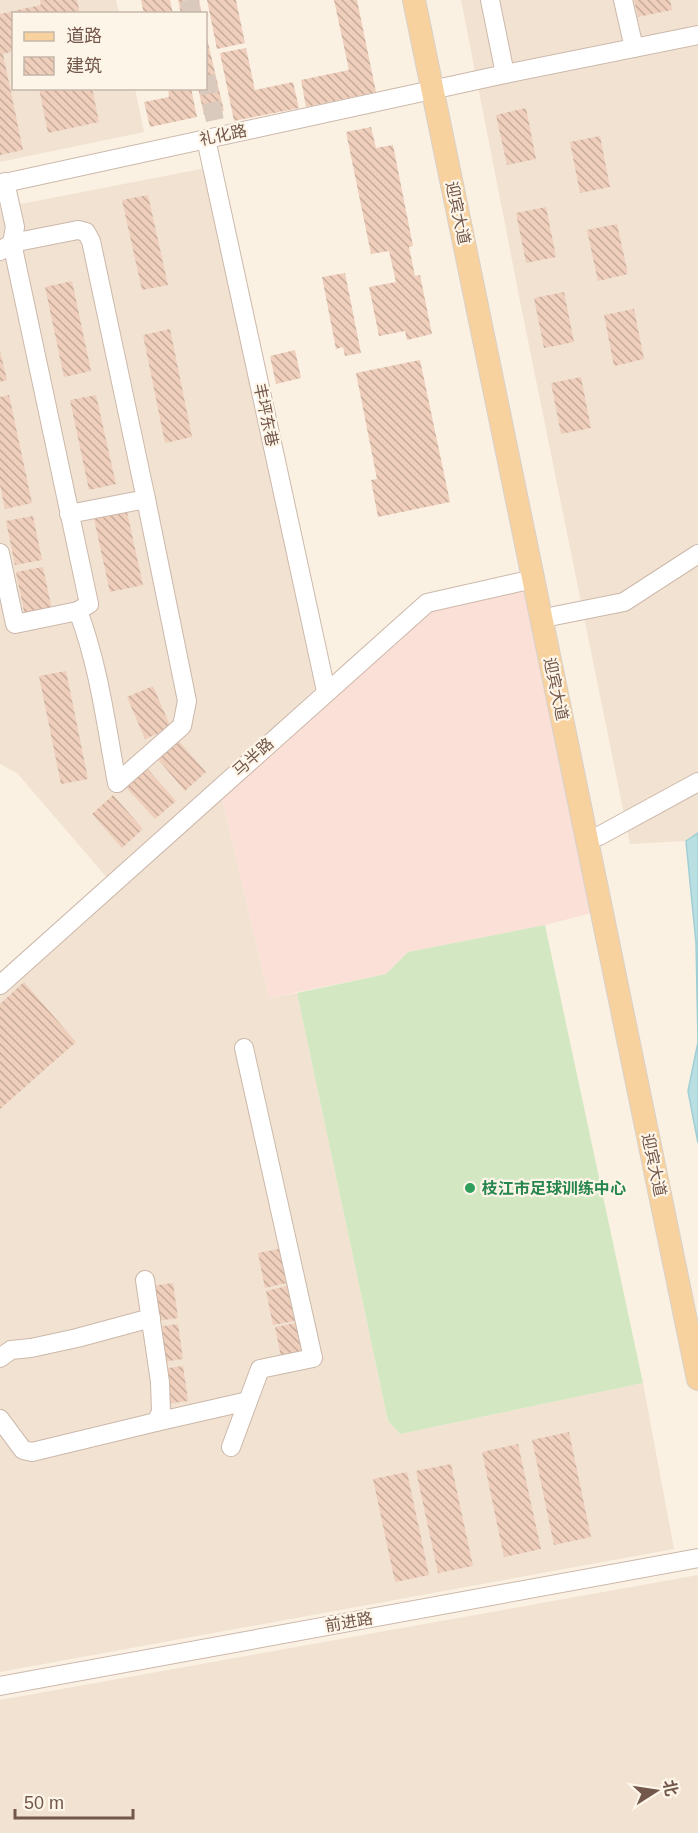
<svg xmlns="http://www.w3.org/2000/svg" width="698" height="1833" viewBox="0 0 698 1833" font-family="Helvetica,'Noto Sans SC',sans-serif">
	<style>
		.residential { fill: #f2e2d2 }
		.commercial { fill: #fbe0d7 }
		.pitch { fill: #d3e8c2 }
		.water { fill: #b9dfe3; stroke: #9fcfd5; stroke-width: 1.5 }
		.building { fill: url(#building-back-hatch) }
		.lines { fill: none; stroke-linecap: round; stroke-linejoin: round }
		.minor-tunnel { stroke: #d9cabd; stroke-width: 18; stroke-dasharray: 18 9; stroke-linecap: butt }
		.minor-casing { stroke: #ccb8aa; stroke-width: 20 }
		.major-casing { stroke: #d8d0cc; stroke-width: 24 }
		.minor { stroke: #fff; stroke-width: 18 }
		.major { stroke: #f7d29e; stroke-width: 22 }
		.leisure-dot { fill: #2e9e5b; stroke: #fef5e9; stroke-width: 2 }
		.labels { text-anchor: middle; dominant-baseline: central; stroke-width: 4.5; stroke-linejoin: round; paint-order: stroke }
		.street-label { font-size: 16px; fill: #72574a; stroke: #fef5e9 }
		.leisure-label { font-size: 16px; font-weight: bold; fill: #27864d; stroke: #fef5e9; text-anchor: start }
	</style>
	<defs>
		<pattern id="building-back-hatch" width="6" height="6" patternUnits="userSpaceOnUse" patternTransform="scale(1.5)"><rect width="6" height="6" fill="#efcebc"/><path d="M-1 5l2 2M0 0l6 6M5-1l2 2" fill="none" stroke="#c6aa9b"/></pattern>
	</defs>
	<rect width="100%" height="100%" fill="#fbf1e3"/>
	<g class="residential">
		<polygon points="0,0 116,0 119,13 14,14 14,88 135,89 144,132 0,162"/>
		<polygon points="461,0 698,0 698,833 686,841 630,844 522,311"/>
		<polygon points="206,168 316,688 108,879 17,773 0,764 0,208"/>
		<polygon points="221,794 269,998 297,993 388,1421 400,1434 643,1383 674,1549 0,1672 0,994"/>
		<polygon points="698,1575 698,1833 0,1833 0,1700"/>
	</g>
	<polygon class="commercial" points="525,590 592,913 545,925 408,952 386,974 269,998 221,794 432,610"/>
	<polygon class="pitch" points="545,925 643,1383 400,1434 388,1421 297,993 386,974 408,952"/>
	<polygon class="water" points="698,833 698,1143 688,1091 698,1042 696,943 686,841"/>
	<g class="building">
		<polygon points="40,0 77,0 80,14 14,14 14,51 3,54 23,150 0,155 0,14 41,5"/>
		<polygon points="141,0 170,0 173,14 144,14"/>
		<polygon points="178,0 199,0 202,14 181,14"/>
		<polygon points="207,0 236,0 245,43 217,49"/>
		<polygon points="334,0 357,0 376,92 306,107 301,80 349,70"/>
		<polygon points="634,0 670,0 672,10 638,17"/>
		<polygon points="206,34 224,111 204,115 198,88 206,88"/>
		<polygon points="246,48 255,90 293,82 299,108 234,121 220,53"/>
		<polygon points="39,88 92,88 99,122 48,133"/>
		<polygon points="168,88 191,88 197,117 150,127 144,102 169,97"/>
		<polygon points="526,108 536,159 507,165 496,115"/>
		<polygon points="371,127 376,148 393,145 413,246 409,247 415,276 420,275 432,334 407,340 405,331 379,336 369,287 396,282 389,251 371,254 346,132"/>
		<polygon points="600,136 610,187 580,193 570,142"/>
		<polygon points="148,195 168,285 142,290 122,200"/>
		<polygon points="546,207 556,257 526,263 516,213"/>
		<polygon points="617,224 628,274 598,281 587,230"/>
		<polygon points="345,273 361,353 345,356 343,347 336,349 322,277"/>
		<polygon points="72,281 91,371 64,377 45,287"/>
		<polygon points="564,292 574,342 544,348 534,298"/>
		<polygon points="634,309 644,359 614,366 604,315"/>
		<polygon points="170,329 192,437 165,443 143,335"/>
		<polygon points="295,350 301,378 276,384 270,356"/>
		<polygon points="0,351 7,380 0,382"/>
		<polygon points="420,360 450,502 378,517 371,480 377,479 356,373"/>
		<polygon points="581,377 591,428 561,434 551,383"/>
		<polygon points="9,395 32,503 5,509 0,485 0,397"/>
		<polygon points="96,395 116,484 89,490 70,400"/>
		<polygon points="127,512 143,585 110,592 94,519"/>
		<polygon points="33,516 42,560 15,565 6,521"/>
		<polygon points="43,567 52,610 25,616 16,572"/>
		<polygon points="66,671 88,779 61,784 39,676"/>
		<polygon points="153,686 171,728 145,739 127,697"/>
		<polygon points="177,739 206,772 185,791 156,757"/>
		<polygon points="146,767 176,801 155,819 125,786"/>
		<polygon points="113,795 143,829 122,848 92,814"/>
		<polygon points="24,982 76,1042 0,1109 0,1004"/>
		<polygon points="279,1249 287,1283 265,1288 258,1253"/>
		<polygon points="173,1283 178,1318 156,1321 151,1286"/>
		<polygon points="287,1286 295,1321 273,1325 266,1291"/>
		<polygon points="296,1323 303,1357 282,1362 275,1327"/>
		<polygon points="178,1324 183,1359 162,1362 157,1327"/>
		<polygon points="183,1366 188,1401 166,1404 161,1369"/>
		<polygon points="569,1432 591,1537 554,1545 532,1440"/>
		<polygon points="518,1444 541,1549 504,1557 482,1452"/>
		<polygon points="451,1464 473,1566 438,1573 416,1471"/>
		<polygon points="407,1472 429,1575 395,1582 373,1479"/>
	</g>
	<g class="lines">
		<g class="minor-tunnel">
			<polyline points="189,0 192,14"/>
			<polyline points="206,76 218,136"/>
		</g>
		<defs>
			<g id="minor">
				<polyline points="623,0 634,48"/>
				<polyline points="505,74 698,35"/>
				<polyline points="206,139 326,691"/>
				<polyline points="0,184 505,74 490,0"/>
				<polyline points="0,251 12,243 15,227 5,182"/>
				<polyline points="0,553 15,624 78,611 89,604 12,243 78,230 86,232 91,241 146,499 69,514"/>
				<path d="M78,611C99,666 106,725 117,783"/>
				<polyline points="554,616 624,602 698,554"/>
				<polyline points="117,783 182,726 187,701 146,499"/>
				<polyline points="599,836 698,782"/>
				<polyline points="0,985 427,603 533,579"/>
				<polyline points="0,1358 11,1350 31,1348 77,1338 151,1318"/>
				<polyline points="0,1419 23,1450 32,1452 156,1422 161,1412 160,1382 145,1280"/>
				<polyline points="156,1422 248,1401"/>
				<polyline points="231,1447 260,1369 313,1358 244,1048"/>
				<polyline points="0,1686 698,1558"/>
			</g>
			<polyline id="major" points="414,0 698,1379"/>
		</defs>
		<use href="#minor" class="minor-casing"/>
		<use href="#major" class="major-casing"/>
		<use href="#minor" class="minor"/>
		<use href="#major" class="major"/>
	</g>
	<circle class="leisure-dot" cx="470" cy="1188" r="6"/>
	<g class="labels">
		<g class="street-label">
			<text transform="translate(223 135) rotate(-12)">礼化路</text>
			<text transform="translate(458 213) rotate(78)">迎宾大道</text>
			<text transform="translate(266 415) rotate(78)">丰坪东巷</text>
			<text transform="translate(556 689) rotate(78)">迎宾大道</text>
			<text transform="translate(253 757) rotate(-42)">马半路</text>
			<text transform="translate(654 1165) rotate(78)">迎宾大道</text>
			<text transform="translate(349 1622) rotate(-10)">前进路</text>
		</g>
		<g class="leisure-label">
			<text x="482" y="1188">枝江市足球训练中心</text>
		</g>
	</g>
	<rect x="12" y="12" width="195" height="78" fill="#fef5e9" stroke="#c6b6a9" stroke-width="1.5"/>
	<rect x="24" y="32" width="30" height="9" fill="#f7d29e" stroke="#c6b6a9" stroke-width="1.5"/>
	<text x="66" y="42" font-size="18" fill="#72574a">道路</text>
	<rect x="24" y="57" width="30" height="18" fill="url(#building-back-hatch)" stroke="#c6b6a9" stroke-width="1.5"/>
	<text x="66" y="72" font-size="18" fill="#72574a">建筑</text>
	<g transform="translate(656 1791) rotate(78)" stroke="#fef5e9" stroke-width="4.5" paint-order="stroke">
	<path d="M0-4.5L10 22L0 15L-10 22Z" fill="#72574a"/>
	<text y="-9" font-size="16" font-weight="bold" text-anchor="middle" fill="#72574a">北</text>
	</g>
	<path d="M15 1809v9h118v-9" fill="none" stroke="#72574a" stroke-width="3"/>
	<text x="24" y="1809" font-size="18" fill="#72574a" stroke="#fef5e9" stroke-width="4.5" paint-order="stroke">50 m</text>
</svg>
